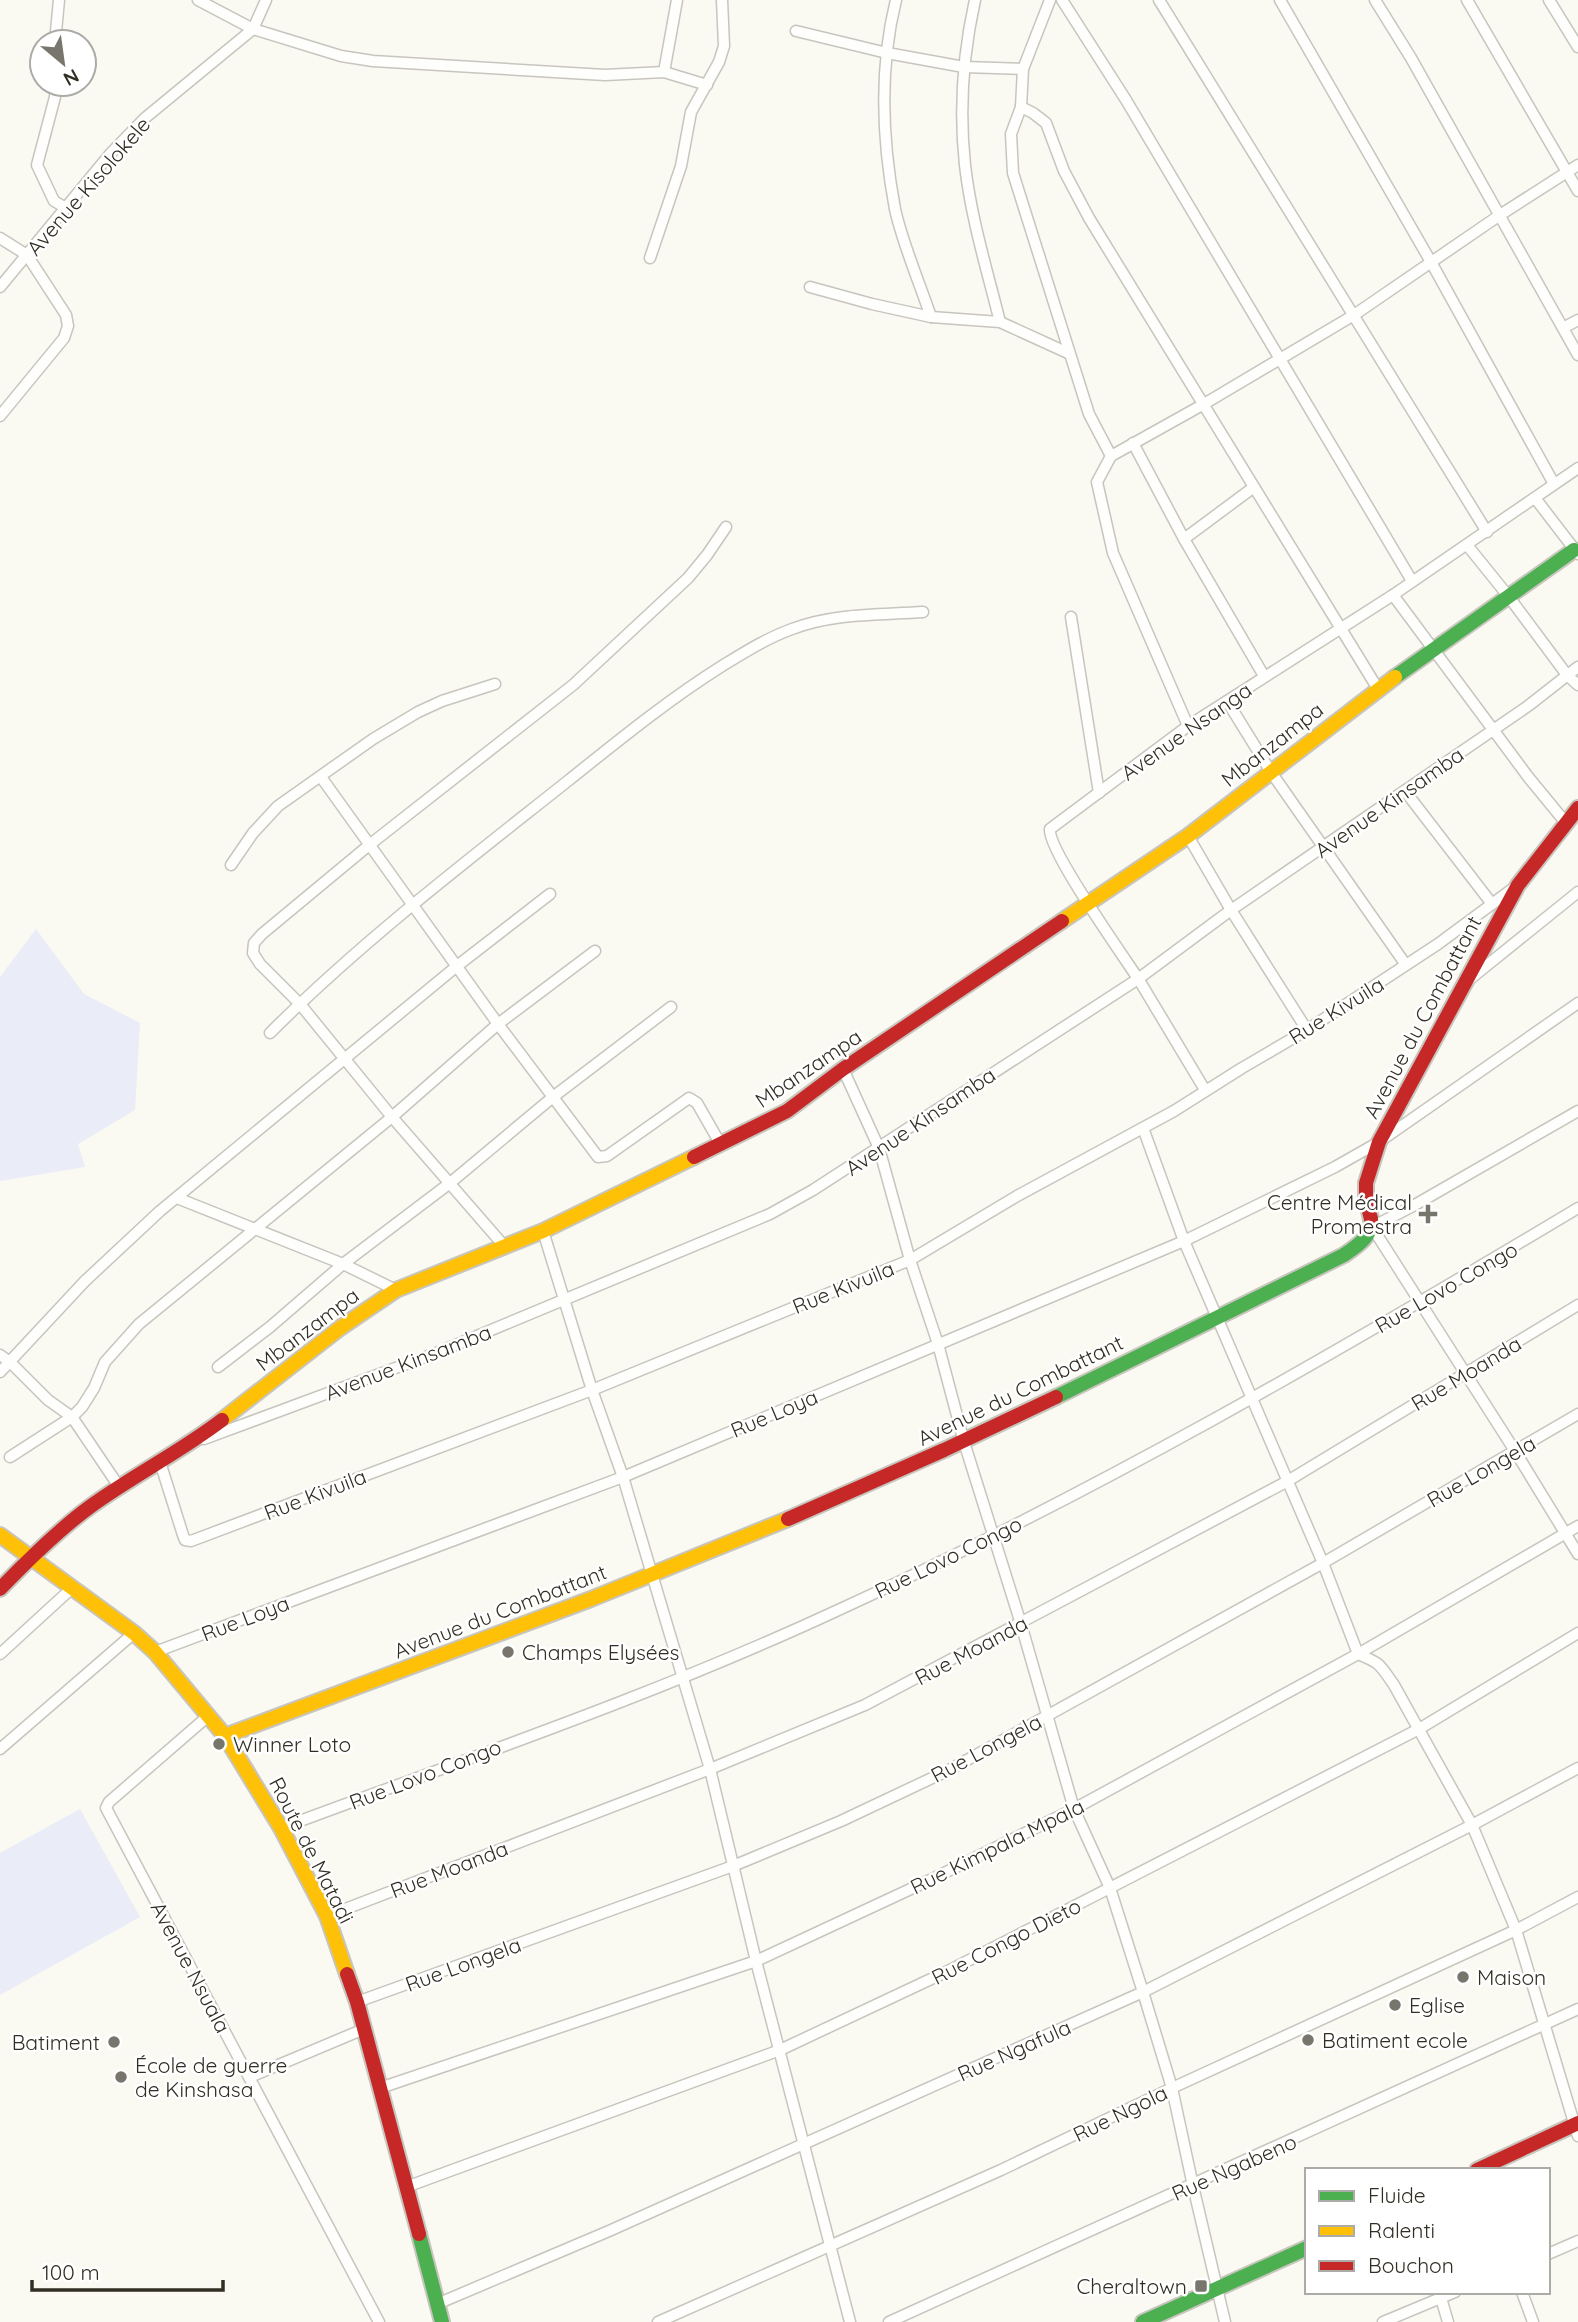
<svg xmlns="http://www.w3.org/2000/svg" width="1578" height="2322" viewBox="0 0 1578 2322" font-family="Quicksand,sans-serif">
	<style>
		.green { fill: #eaecf8 }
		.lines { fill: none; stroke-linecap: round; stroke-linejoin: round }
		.street-casing { stroke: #c7c5bd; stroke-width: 13 }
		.fast-casing { stroke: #c7c5bd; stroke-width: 18 }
		.slow-casing { stroke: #c7c5bd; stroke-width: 18 }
		.jam-casing { stroke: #c7c5bd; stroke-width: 18 }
		.street { stroke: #fefefd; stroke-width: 10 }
		.fast { stroke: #4caf50; stroke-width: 14 }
		.slow { stroke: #ffc107; stroke-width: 14 }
		.jam { stroke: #c62828; stroke-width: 14 }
		.poi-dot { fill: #77756c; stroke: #fff; stroke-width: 2.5 }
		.labels { text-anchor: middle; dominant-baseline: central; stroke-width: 5; stroke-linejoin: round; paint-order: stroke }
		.street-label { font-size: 21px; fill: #312e24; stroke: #fff }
		.poi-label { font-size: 21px; fill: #312e24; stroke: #fff; text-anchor: start }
	</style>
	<rect width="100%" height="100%" fill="#faf9f2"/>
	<g class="green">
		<polygon points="36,929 84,994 140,1023 135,1110 78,1144 85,1167 0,1181 0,977"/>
		<polygon points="80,1809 140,1917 0,1995 0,1853"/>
	</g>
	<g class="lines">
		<defs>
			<g id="street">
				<polyline points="198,0 253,29 341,56 373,61 605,75 664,72 707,85"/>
				<path d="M896,0C879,68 882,140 895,209C902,242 920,284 931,317"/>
				<path d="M975,0C963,54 959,110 965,165C971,218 987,270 1000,322"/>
				<polyline points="1050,0 1023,69 1021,107 1011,134 1013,173 1089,414 1111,456"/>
				<polyline points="1062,0 1126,100 1412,581"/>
				<polyline points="1159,0 1487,532"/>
				<polyline points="1280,0 1431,262 1554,484"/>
				<polyline points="1375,0 1411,58 1578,355"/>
				<polyline points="1467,0 1578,191"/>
				<polyline points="1549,0 1578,47"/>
				<polyline points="796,31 887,53 964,67 1023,69"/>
				<polyline points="55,42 59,0"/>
				<polyline points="664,72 677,0"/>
				<polyline points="55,84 55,97 37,165 54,201 66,208"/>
				<polyline points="1021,107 1033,113 1046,123 1064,171 1089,218 1378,689"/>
				<polyline points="0,238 27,255 66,315 68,326 64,338 0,416"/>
				<polyline points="650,258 681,166 691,112 719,62 724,46 722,0"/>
				<polyline points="0,287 111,153 145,118 253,29 266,0"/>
				<polyline points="810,287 872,304 931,317 1000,322 1068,353"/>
				<polyline points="1563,328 1578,320"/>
				<polyline points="1133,443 1184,539 1264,676"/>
				<polyline points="1535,498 1578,554"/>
				<polyline points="1184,539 1254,487"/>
				<polyline points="1467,545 1509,597 1567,675 1578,685"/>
				<polyline points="1393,595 1529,778 1566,823"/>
				<polyline points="1071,617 1099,793"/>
				<polyline points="1227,701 1271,772 1406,965"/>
				<polyline points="1188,726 1113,553 1097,482 1111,456 1204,404 1354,315 1500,215 1578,165"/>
				<polyline points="321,777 498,1024 598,1157 607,1156 689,1098 697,1103 721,1145"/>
				<polyline points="1405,791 1492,904"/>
				<polyline points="1188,836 1231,910 1307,1030"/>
				<polyline points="231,865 253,833 278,806 373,739 418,712 442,701 495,684"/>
				<polyline points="1470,979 1578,892"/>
				<path d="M270,1033C362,941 467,861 569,780C619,740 668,700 722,666C745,652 767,638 792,629C834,613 879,615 923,612"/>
				<polyline points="843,1069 879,1148 910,1260 938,1344 964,1442 1021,1624 1074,1809 1110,1888 1143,1992 1172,2088 1193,2186 1225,2322"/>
				<path d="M1205,1090C1183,1053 1161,1016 1139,980C1124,957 1047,849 1050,829L1188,726L1393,595L1578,468"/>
				<polyline points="1578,1111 1413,1206 1372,1227 1515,1451 1578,1554"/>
				<path d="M1143,1128L1184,1241L1323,1563L1358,1654C1382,1664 1379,1664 1394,1685L1472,1825L1516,1930L1578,2136"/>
				<polyline points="177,1198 343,1264 396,1290"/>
				<polyline points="543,1231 592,1390 623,1477 710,1769 756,1961 850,2322"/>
				<polyline points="505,1247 392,1117 300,1004 260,964 253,953 254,943 262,934 368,846 573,685 688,578 707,555 726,527"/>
				<polyline points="0,1355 10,1362 48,1400 72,1417 120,1488"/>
				<polyline points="218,1367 270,1327 343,1264 450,1183 553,1097 671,1007"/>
				<polyline points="0,1372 85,1281 160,1211 457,966 550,894"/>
				<polyline points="204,1439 436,1353 770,1214 813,1190 1138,979 1231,910 1528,706 1578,667"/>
				<polyline points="10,1457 72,1417 82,1407 94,1388 105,1362 139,1324 392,1117 498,1024 595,951"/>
				<polyline points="160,1462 183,1535 185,1540 191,1541 592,1390 910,1260 1017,1196 1174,1111 1242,1068 1307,1030 1438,944 1515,887"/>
				<polyline points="155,1652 623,1477 1184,1241 1335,1167 1379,1142 1578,1003"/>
				<polyline points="0,1654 72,1588"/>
				<polyline points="207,1717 109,1802 106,1808 379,2322"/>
				<polyline points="0,1749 134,1633"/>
				<path d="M281,1828C466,1759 655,1695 834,1612C1091,1495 1336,1353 1578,1208"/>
				<polyline points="327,1916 710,1769 865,1705 1286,1482 1578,1305"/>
				<polyline points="357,2002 733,1866 841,1821 949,1770 1323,1563 1578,1414"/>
				<polyline points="250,2077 364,2029"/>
				<polyline points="380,2088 756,1961 930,1880 1074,1809 1358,1654 1578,1526"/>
				<polyline points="406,2187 780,2050 946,1972 1419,1729 1578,1633"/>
				<polyline points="1548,2254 1578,2241"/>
				<polyline points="1522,2292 1533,2322"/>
				<polyline points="1441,2298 1448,2322"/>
				<polyline points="437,2304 609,2231 1143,1992 1472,1825 1578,1768"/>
				<polyline points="658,2322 1001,2170 1172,2088 1516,1930 1578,1897"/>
				<polyline points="889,2322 1578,2009"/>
				<polyline points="1383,2322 1455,2292"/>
			</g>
			<g id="fast">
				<polyline points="1395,677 1574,550"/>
				<path d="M1056,1397L1344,1255C1357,1246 1373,1236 1371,1219"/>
				<polyline points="419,2234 442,2322"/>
				<polyline points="1143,2322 1307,2248"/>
			</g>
			<g id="slow">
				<polyline points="1062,921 1188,836 1395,677"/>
				<polyline points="222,1420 340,1328 396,1290 543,1231 694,1157"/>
				<polyline points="0,1535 134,1633 155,1652 225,1736 281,1828 327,1916 347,1974"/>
				<polyline points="225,1736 591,1599 788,1519"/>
			</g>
			<g id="jam">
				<polyline points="694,1157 787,1111 843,1069 1062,921"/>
				<polyline points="1371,1219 1366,1199 1366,1183 1379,1142 1518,885 1578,808"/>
				<polyline points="788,1519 944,1450 1056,1397"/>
				<path d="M0,1589C28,1560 58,1530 91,1506C134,1475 180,1452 222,1420"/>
				<polyline points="347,1974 357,2002 419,2234"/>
				<polyline points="1477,2170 1578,2123"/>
			</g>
		</defs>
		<use href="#street" class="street-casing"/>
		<use href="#fast" class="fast-casing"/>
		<use href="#slow" class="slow-casing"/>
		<use href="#jam" class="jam-casing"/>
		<use href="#street" class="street"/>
		<use href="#fast" class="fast"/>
		<use href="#slow" class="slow"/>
		<use href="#jam" class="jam"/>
	</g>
	<g class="poi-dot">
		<path d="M1424.5 1203.5h7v7h7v7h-7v7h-7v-7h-7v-7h7z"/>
		<circle cx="508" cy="1652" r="7"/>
		<circle cx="219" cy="1744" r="7"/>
		<circle cx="1463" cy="1977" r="7"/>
		<circle cx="1395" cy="2005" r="7"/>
		<circle cx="1308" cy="2040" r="7"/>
		<circle cx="114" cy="2042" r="7"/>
		<circle cx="121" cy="2077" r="7"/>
		<rect x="1194" y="2279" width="14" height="14" rx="3.5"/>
	</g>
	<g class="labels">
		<g class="street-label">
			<text transform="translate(88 186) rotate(-49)">Avenue Kisolokele</text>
			<text transform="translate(1186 731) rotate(-35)">Avenue Nsanga</text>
			<text transform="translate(1272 744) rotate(-38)">Mbanzampa</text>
			<text transform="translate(1389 802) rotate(-35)">Avenue Kinsamba</text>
			<text transform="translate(1336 1010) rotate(-32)">Rue Kivuila</text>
			<text transform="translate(1422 1017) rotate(-62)">Avenue du Combattant</text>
			<text transform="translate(808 1068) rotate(-34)">Mbanzampa</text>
			<text transform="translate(920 1121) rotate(-34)">Avenue Kinsamba</text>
			<text transform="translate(843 1287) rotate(-22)">Rue Kivuila</text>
			<text transform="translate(1446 1287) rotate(-30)">Rue Lovo Congo</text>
			<text transform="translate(307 1329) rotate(-37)">Mbanzampa</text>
			<text transform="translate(408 1362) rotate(-21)">Avenue Kinsamba</text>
			<text transform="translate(1466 1373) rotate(-31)">Rue Moanda</text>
			<text transform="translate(1020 1390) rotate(-26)">Avenue du Combattant</text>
			<text transform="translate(774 1413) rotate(-23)">Rue Loya</text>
			<text transform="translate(1481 1471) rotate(-30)">Rue Longela</text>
			<text transform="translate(315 1494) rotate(-21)">Rue Kivuila</text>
			<text transform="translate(948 1557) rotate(-26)">Rue Lovo Congo</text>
			<text transform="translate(500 1611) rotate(-21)">Avenue du Combattant</text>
			<text transform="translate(245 1618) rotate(-21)">Rue Loya</text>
			<text transform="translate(971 1650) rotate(-28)">Rue Moanda</text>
			<text transform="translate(986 1748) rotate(-28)">Rue Longela</text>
			<text transform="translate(425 1774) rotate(-21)">Rue Lovo Congo</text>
			<text transform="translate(997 1846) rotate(-26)">Rue Kimpala Mpala</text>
			<text transform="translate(312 1850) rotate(63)">Route de Matadi</text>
			<text transform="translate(449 1869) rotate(-21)">Rue Moanda</text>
			<text transform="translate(1006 1941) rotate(-27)">Rue Congo Dieto</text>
			<text transform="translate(463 1964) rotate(-20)">Rue Longela</text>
			<text transform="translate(191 1967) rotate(62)">Avenue Nsuala</text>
			<text transform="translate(1014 2050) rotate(-24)">Rue Ngafula</text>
			<text transform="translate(1120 2113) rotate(-26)">Rue Ngola</text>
			<text transform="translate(1234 2167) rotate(-24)">Rue Ngabeno</text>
		</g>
		<g class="poi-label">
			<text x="1412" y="1202" text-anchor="end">Centre Médical<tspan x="1412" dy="24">Promestra</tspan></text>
			<text x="522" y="1652">Champs Elysées</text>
			<text x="233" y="1744">Winner Loto</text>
			<text x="1477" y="1977">Maison</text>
			<text x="1409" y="2005">Eglise</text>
			<text x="1322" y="2040">Batiment ecole</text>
			<text x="100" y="2042" text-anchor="end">Batiment</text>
			<text x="135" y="2065">École de guerre<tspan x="135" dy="24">de Kinshasa</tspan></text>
			<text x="1187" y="2286" text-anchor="end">Cheraltown</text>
		</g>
	</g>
	<rect x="1305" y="2168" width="245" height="126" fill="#ffffff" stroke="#adaba7" stroke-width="2"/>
	<rect x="1319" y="2191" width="35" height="10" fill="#4caf50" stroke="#adaba7" stroke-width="2"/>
	<text x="1368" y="2203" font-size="21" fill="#312e24">Fluide</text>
	<rect x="1319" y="2226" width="35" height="10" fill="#ffc107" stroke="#adaba7" stroke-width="2"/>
	<text x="1368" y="2238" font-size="21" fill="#312e24">Ralenti</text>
	<rect x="1319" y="2261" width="35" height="10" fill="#c62828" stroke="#adaba7" stroke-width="2"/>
	<text x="1368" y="2273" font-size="21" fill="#312e24">Bouchon</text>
	<g transform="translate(63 63) rotate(151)"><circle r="33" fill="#ffffff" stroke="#adaba7" stroke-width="2"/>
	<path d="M0-5L12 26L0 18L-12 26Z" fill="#77756c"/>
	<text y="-10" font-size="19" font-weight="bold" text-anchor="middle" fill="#312e24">N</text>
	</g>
	<path d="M32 2280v10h191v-10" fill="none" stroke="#312e24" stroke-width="3.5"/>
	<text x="42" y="2280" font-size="21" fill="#312e24" stroke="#ffffff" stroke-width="5" paint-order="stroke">100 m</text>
</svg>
